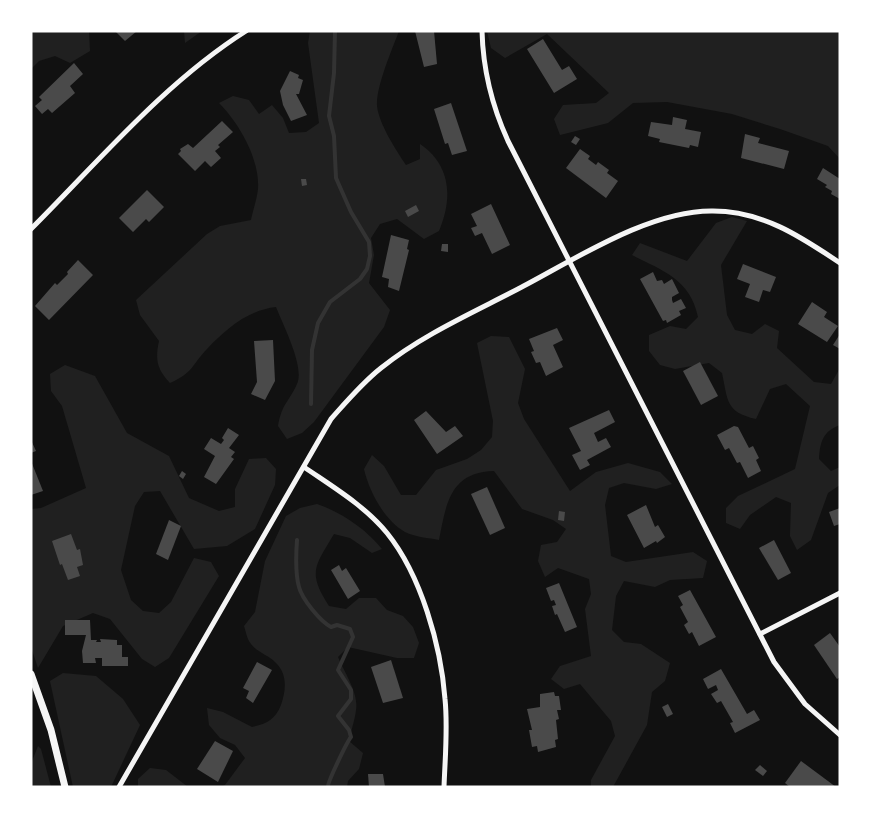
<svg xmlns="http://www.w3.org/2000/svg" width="871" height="818" viewBox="0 0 871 818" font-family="Ubuntu,sans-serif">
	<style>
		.green { fill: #202020 }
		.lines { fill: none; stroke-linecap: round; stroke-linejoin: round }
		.stream { stroke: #333; stroke-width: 4 }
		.building { fill: #4a4a4a }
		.minor { stroke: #f5f5f5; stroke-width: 5 }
		.tertiary { stroke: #f5f5f5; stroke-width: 7 }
	</style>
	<rect width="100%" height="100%" fill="#111"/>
	<g class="green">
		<polygon points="31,31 89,31 90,51 70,63 55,56 39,61 31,69"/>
		<polygon points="184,31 202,31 185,43"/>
		<path d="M310,31H399C392,50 376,86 377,106C379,124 396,150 406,165L420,159V144C451,165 453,198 439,231L424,239L397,219L380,224L371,238L374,255L369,283L390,310L384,327L314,422L302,433L287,439L278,426C282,403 289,402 297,384C305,367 283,325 276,307C248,310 226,329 207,349C191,366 193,373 170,383C157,369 155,360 159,341L140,315L136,300L207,234L220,226L251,220C253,210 257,199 258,189C260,159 239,123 219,103L233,96L249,100L259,114L272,105L283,118L289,133L306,132L319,123L308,43Z"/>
		<polygon points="487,31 840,31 840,159 828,146 780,129 732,114 667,102 633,103 608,123 560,135 554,119 563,105 596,103 609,93 547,34 505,58 491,48"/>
		<path d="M732,217L747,221L721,265L727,315L735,330L752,334L765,324L779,331L777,348L814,382L831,384L840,368V425C823,431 820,442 819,459L831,471L840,467V485L828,493L811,540L797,550L790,536L791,503L776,497L750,515L740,529L726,523V508L738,496L795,469L810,406L786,384L770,389L756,419C725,412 728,400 722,373L709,363L675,369L660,365L649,351V335L670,326L686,329L698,317C690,279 663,271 632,255L640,243L687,261L716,223Z"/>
		<path d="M491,336L509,337L525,369L518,403L524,419L570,491L596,472L628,463L660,472L672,484L656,489L624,483L609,488L605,505L611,556L626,562L693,552L707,561L703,578L670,580L655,587L624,581L616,596L612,630L624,642L641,644L670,663L665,681L652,692L647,725L613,787H591V780L615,736L611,721L580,684L564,689L551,679L560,666L591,656L585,609L591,594L589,579L558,568L545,577L538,561L541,545L557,542L566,529L553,520L522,509L494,471C450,472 446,504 439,540C429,538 415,537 405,532C384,520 369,491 364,469L372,455L384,466L401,495H416L436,470L467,459L481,450L492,437L493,421L477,343Z"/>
		<polygon points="65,365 95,376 127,433 169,456 189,498 219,511 235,507 235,489 249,459 266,458 276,469 275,485 255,529 227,546 194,549 160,491 144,492 135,506 121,570 131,600 143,611 159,613 171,602 194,558 211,562 219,576 169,658 155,667 142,659 110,619 93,613 63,626 38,668 31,647 31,509 41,508 86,488 62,406 51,391 50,374"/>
		<path d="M317,504C341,512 366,529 382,549L372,553L350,538L334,534C315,566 307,572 329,606L346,609L359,598H376L387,610L403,616L413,627L419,643L414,658H397L348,647L338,657C344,672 359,693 356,710C355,720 351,730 349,741L363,753L359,769L348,781L347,787H221L225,785L245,758L235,745L220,738L209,725L207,708L223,712L252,727C266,724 275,720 281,705C286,690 288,674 275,662C268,655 258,653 251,644C247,639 246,632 244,626L255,612L265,561L286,516L300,508Z"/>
		<polygon points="63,673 96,676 123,699 140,725 111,787 73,787 50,681"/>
		<polygon points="38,746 41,749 51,787 31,787 31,764"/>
		<polygon points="150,768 166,770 188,787 138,787 138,779"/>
	</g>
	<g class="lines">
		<g class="stream">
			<polyline points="311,404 312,350 318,323 330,302 360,279 367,269 370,256 369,242 351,212 336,178 334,136 329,116 334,73 335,31"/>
			<path d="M297,540C296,554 295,573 299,587C302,599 320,621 331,627L337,625L350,629L353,637L338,670L351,690V699L338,716L349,730L351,737C347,742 327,783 328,787"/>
		</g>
	</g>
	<g class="building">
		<polygon points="115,31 137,31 125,41"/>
		<polygon points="415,31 434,31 437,64 424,67"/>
		<polygon points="543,39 562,70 569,66 577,79 554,93 527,49"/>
		<polygon points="74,63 83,74 70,86 75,93 52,113 48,109 42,114 35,106 42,100 39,97"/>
		<polygon points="290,71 299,75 298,78 303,80 299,94 296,94 307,115 291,121 283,105 280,91"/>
		<polygon points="451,103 467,151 452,155 448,143 445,144 434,109"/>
		<polygon points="673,117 687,120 685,129 701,132 698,147 690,145 689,148 659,142 660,139 648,136 651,122 672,125"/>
		<polygon points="222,121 233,132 218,145 220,147 215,151 221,158 211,167 205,161 195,171 178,154 181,151 180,149 188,144 193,148"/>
		<polygon points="745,134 760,138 758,143 789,151 784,169 741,158"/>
		<polygon points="575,136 580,139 576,145 571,142"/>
		<polygon points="580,149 590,156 588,159 596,165 598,162 609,170 607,173 618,181 606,198 566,168"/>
		<polygon points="823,168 840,179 840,199 831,194 832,191 825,187 827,185 817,179"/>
		<polygon points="301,179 306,179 307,185 302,186"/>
		<polygon points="147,190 164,207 149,222 146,219 133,232 119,218"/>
		<polygon points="491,204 510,245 492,254 482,233 475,236 471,228 477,226 471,214"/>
		<polygon points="416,205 419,211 408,217 405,211"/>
		<polygon points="391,235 409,240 407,249 409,250 399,291 388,287 389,279 382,277"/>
		<polygon points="442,244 448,244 448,252 441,251"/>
		<polygon points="78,260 93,275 49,320 35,306 55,283 57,285 68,274 67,272"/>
		<polygon points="743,264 776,277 770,292 763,290 759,302 745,297 750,284 737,279"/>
		<polygon points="653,272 657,281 662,280 664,284 672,279 679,293 672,297 672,300 673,303 681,299 686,308 679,311 681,315 667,323 666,320 663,321 640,279"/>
		<polygon points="812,302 827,312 824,317 838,326 827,342 798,324"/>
		<polygon points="557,328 563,340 553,345 563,367 546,376 540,362 536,363 531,352 534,351 529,339"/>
		<polygon points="840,334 840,349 833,345"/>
		<polygon points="273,340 275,381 265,400 251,394 257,382 254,341"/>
		<polygon points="700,362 718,396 701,405 683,371"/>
		<polygon points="609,410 615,422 594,433 598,442 606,438 611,447 587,460 590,465 580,470 572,455 581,451 569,428"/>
		<polygon points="426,411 446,432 455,426 463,436 437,454 414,420"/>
		<polygon points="734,426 738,427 749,448 753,446 759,458 756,460 761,471 748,478 740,462 737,463 729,448 725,450 717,435"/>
		<polygon points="228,428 239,435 229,448 235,452 231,457 234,459 216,484 204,477 215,456 204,449 211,438 221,444 224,440 222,438"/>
		<polygon points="31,440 36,451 31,453"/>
		<polygon points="31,461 43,491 31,495"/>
		<polygon points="182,471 186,474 183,479 179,476"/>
		<polygon points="487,487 505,528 490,535 471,494"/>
		<polygon points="646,505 655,527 658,525 665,537 657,543 656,541 644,548 627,515"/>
		<polygon points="840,508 840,524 834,526 829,512"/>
		<polygon points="559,511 565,512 564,521 558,520"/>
		<polygon points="169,520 181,526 168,560 156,554"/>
		<polygon points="71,534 77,550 80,549 83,565 77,567 80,576 68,580 62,564 60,565 52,541"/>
		<polygon points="774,540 791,573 778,580 759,548"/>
		<polygon points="339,565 342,571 346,568 360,591 348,599 331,570"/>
		<polygon points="559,583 577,627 565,632 557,614 555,615 552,606 556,605 554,600 551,601 546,588"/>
		<polygon points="690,590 716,637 699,646 692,632 689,634 684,625 688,622 680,607 683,605 678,596"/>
		<polygon points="65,620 90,620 91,640 97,640 96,642 101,642 100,639 117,640 117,645 122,645 122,657 128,657 128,666 102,666 102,658 95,658 96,663 83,663 82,651 86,635 65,635"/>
		<polygon points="830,633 840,647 840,677 837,679 814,645"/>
		<polygon points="391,660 403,698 383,703 371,667"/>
		<polygon points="257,662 272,670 253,703 246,698 249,691 243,688"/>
		<polygon points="721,669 747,714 754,710 760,720 735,733 730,723 733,722 721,701 717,703 711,694 718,690 716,685 708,689 703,679"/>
		<polygon points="554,692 555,696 559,696 561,710 557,710 559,719 556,720 558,739 555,740 556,747 538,752 537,746 532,747 529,730 532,730 527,709 540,707 540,694"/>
		<polygon points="668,704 673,714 667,717 662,707"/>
		<polygon points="215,741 233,751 218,782 197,769"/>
		<polygon points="801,761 836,787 790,787 785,783"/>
		<polygon points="760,765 767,771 763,776 755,770"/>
		<polygon points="368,774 383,774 385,787 369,787"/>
	</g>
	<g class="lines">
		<g class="minor">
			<path d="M482,31C483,70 492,106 508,141L774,662L805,704L840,735"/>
			<path d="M31,229C99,161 164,83 246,31"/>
			<path d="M304,467C333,487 365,506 387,533C421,575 441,646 445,699C448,728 445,758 444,787"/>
			<polyline points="760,634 840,593"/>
			<path d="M119,787L331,419C347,401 362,383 381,368C422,335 472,313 518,289C574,260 649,210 713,211C762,211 800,236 840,263"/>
		</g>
		<polyline class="tertiary" points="31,674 51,730 65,787"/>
	</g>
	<rect width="871" height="818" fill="none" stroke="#ffffff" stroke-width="65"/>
</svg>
